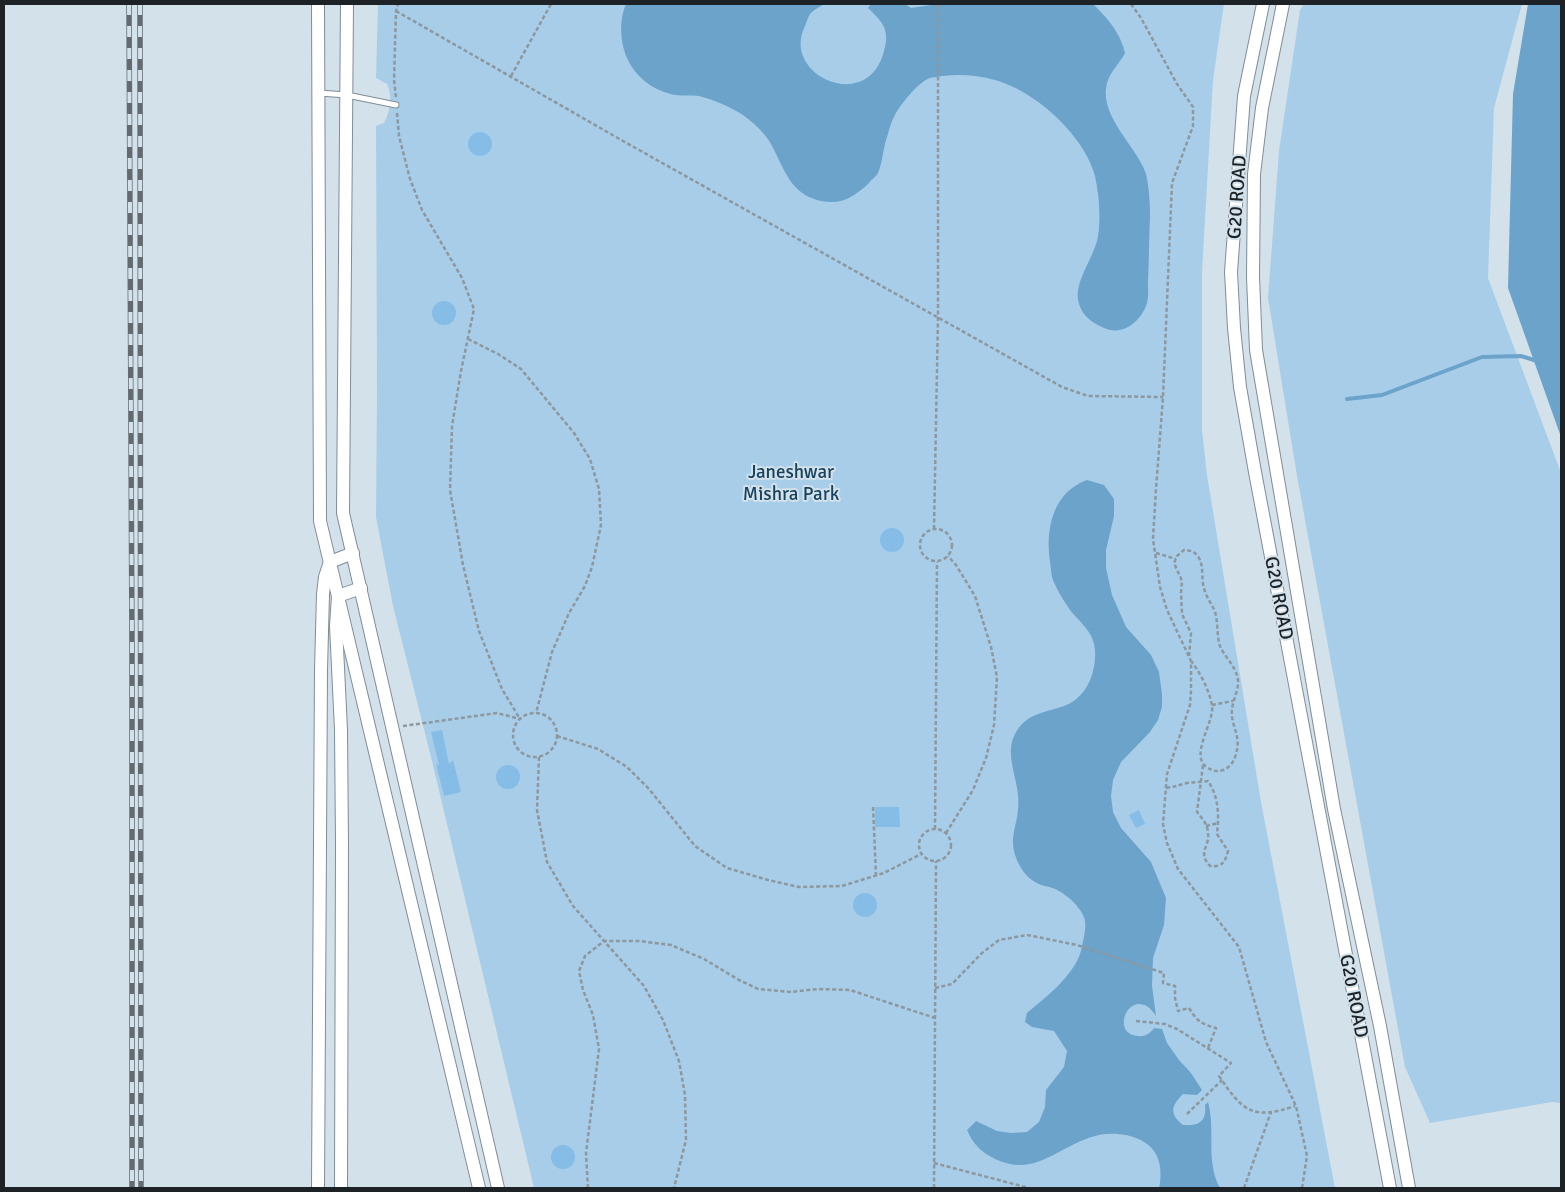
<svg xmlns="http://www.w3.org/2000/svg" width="1565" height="1192" viewBox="0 0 1565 1192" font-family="Signika,sans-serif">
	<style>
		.green { fill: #a8cde9 }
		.water { fill: #6ba3ca }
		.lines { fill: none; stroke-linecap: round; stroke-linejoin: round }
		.stream { stroke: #6ba3ca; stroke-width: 4 }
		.building { fill: #85bde6 }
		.service-casing { stroke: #808d96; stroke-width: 7 }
		.tertiary-casing { stroke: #808d96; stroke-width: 14 }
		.path { stroke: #8c979e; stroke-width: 2.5; stroke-dasharray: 4 2.5; stroke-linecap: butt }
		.service { stroke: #fff; stroke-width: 5 }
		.tertiary { stroke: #fff; stroke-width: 12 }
		.rail-casing { stroke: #636b71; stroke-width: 5.5 }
		.rail { stroke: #d3e1eb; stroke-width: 4; stroke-dasharray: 11; stroke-linecap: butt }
		.labels { text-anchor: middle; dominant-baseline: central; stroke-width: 4; stroke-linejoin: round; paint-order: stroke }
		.street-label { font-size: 19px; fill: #1d2226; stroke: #d3e1eb }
		.park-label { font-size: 19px; fill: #18435f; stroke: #d3e1eb }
	</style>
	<rect width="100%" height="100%" fill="#d3e1eb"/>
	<g class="green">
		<path d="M378,4H1224L1213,80L1202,272V430L1207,475L1261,802L1335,1188H534L431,757L393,606L376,517L377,392L376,126L384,123C390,111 393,97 387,84L376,78Z"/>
		<polygon points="1304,4 1522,4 1494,108 1488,278 1561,473 1561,1103 1552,1102 1430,1123 1405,1067 1297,476 1268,298 1279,151 1300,10"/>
	</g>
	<g class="water">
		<path d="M626,4H824C821,6 815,9 812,12C808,15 807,22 805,26C780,75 868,115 884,51C890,30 883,22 868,8L871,4H905L911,8L938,4H1093C1108,19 1120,32 1125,53C1120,63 1110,72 1107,83C1098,116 1137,146 1146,174C1149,187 1150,203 1150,216C1149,238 1149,260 1148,282C1148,289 1149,299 1146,306C1139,323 1122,336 1104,328C1093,323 1083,317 1079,304C1072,283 1095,257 1098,236C1101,217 1099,195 1095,176C1084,135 1035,91 995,80C977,75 960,74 942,76C938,77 933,77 930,78C918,82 899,106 894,117C890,124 889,132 886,140C883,150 882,166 877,175C877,175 869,182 869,183C854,197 842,205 821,201C790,194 785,170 772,146C765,133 754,123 743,115C730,107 715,100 699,96C692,95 683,96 676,95C653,91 635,77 626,56C620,40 619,20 626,4Z"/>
		<polygon points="1528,4 1561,4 1561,437 1508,288 1513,94"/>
		<path d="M1087,480L1104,485L1114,499V516L1106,550V568L1112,595L1126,627L1151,655L1159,672L1162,694V707L1158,720L1150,732L1121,762L1113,780L1111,796L1113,812L1121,828L1151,862L1166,898L1164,925L1153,958L1152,986L1156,1016C1154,1013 1151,1009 1148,1007C1127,993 1111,1034 1138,1036C1144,1037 1150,1034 1154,1028L1162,1029L1167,1043L1179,1060L1191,1073L1202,1090L1197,1095L1183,1094C1171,1106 1169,1114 1183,1125C1198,1126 1207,1122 1205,1105L1208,1102C1216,1131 1205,1161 1220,1188H1159C1161,1180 1161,1170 1159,1162C1153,1136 1117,1130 1095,1136C1058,1146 1036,1178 995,1159C981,1152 973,1144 967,1130L976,1121L997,1131L1011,1133L1027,1132L1039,1122L1045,1107L1046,1090L1064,1067L1067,1051L1054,1031L1032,1027L1025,1022L1027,1013C1044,999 1068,980 1078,959C1081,953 1082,946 1083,941C1085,933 1087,922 1083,915C1078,905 1069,897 1059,891C1052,886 1042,887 1035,882C1022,875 1012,855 1013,840C1013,834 1015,827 1016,822C1018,814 1019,803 1018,795C1016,773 1003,750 1018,729C1029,713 1047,712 1064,706C1084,699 1094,678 1095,658C1097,634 1083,626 1070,610C1064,601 1057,590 1053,580C1051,575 1051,567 1050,562C1045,529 1053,492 1087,480Z"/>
	</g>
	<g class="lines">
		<polyline class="stream" points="1347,399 1382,395 1482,357 1521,356 1537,361"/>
	</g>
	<g class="building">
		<circle cx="480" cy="144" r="12"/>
		<circle cx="444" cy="313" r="12"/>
		<circle cx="892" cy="540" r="12"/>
		<polygon points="442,730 449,764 453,760 461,792 444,796 436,764 439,765 431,732"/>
		<circle cx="508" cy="777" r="12"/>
		<polygon points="875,807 899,807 900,827 875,827"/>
		<polygon points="1139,810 1145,824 1136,828 1129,815"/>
		<circle cx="865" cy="905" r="12"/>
		<circle cx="563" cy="1157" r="12"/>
	</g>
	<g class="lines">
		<defs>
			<polyline id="service" points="319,93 347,95 396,105"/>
			<g id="tertiary">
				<polyline points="318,4 320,521 479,1188"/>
				<polyline points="347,4 343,513 498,1188"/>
				<polyline points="1263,4 1244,96 1231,272 1234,328 1240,387 1255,472 1390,1188"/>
				<polyline points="1283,4 1262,108 1254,174 1253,277 1256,350 1334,809 1380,1026 1409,1188"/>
				<polyline points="318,1188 321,670 323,594 325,577 330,562 353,553"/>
				<polyline points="341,1188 342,843 341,730 336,626 338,596 361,588"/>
			</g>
		</defs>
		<use href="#service" class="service-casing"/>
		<use href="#tertiary" class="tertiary-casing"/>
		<g class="path">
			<polyline points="1131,4 1141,18 1177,84 1193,107 1193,126 1172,183 1163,397 1156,489 1153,539 1160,587 1167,610 1191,661 1191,691 1190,705 1167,774 1163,824 1167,843 1178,869 1239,947 1266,1042 1296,1106 1307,1156 1302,1188"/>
			<polyline points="396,11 623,141 1062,387 1088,396 1163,397"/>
			<polyline points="511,76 551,4"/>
			<polyline points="396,97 394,80 396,11 398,4"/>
			<polyline points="397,113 399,136 410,179 422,210 462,278 474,309 461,371 452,426 450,490 463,565 479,631 502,689 520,719"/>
			<polyline points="468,339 498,354 521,369 574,433 590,459 599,489 601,525 592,567 585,586 569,613 552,652 536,713"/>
			<circle cx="936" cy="545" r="16"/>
			<polyline points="934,529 938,317 938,4"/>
			<polyline points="1156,553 1176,559"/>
			<path d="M1189,656L1191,633L1182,614L1181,593L1182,581L1174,563L1177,556L1184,550C1190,550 1196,552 1199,558C1204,567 1201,579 1204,588C1206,597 1212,604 1215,612C1218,622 1217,633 1219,643C1222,655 1236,665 1238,680C1239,689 1233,700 1232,709C1230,727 1243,735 1235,757C1233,763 1229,768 1223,770C1216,772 1214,771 1208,768C1188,757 1215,722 1212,705C1209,690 1200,672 1191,661"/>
			<polyline points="1212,705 1233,701"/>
			<circle cx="535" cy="735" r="22"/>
			<polyline points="403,726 497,713 520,719"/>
			<polyline points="557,736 598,749 627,767 649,789 695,846 727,868 768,880 799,887 842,886 884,873 921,854"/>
			<polyline points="539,757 537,810 547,862 573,906 644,986 663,1020 679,1061 685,1095 686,1140 674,1188"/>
			<path d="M1166,788C1174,787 1179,785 1187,783C1194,782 1201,782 1208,781C1219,797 1219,816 1217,834L1228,851C1225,863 1222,867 1210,866C1197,852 1210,847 1208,833C1208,825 1202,818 1197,812L1203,765"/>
			<polyline points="873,807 876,875"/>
			<polyline points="1206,826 1218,823"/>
			<circle cx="935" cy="845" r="16"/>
			<polyline points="935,829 937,562"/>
			<polyline points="946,833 973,790 986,758 994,725 997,677 991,647 975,596 956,565 948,556"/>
			<path d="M935,988L952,984L982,953L999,940L1027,935L1077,945L1164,973L1163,983L1175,986V998L1178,1011L1189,1008C1197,1021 1201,1024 1216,1028L1208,1048"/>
			<path d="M1136,1021L1165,1024L1177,1029L1231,1063L1219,1076C1243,1112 1253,1120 1295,1106"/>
			<polyline points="1187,1114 1222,1080"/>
			<polyline points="934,1163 1029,1188"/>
			<polyline points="588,1188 586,1153 599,1049 593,1015 583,990 579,971 585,956 604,941 639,941 671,945 704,959 739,980 758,989 791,992 818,989 850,990 935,1018"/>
			<polyline points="934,1188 936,861"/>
			<polyline points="1244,1188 1271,1112"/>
		</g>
		<use href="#service" class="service"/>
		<use href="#tertiary" class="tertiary"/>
		<defs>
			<g id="rail">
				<polyline points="129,4 132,647 132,1188"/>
				<polyline points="140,4 141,1188"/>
			</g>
		</defs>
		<use href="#rail" class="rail-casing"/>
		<use href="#rail" class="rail"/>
	</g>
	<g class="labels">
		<g class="street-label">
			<text transform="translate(1237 197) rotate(-86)">G20 ROAD</text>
			<text transform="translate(1279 598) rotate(79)">G20 ROAD</text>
			<text transform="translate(1354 996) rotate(79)">G20 ROAD</text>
		</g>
		<g class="park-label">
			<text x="791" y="472">Janeshwar<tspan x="791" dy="22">Mishra Park</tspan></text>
		</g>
	</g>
	<rect width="1565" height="1192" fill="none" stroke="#1d2226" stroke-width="10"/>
</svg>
